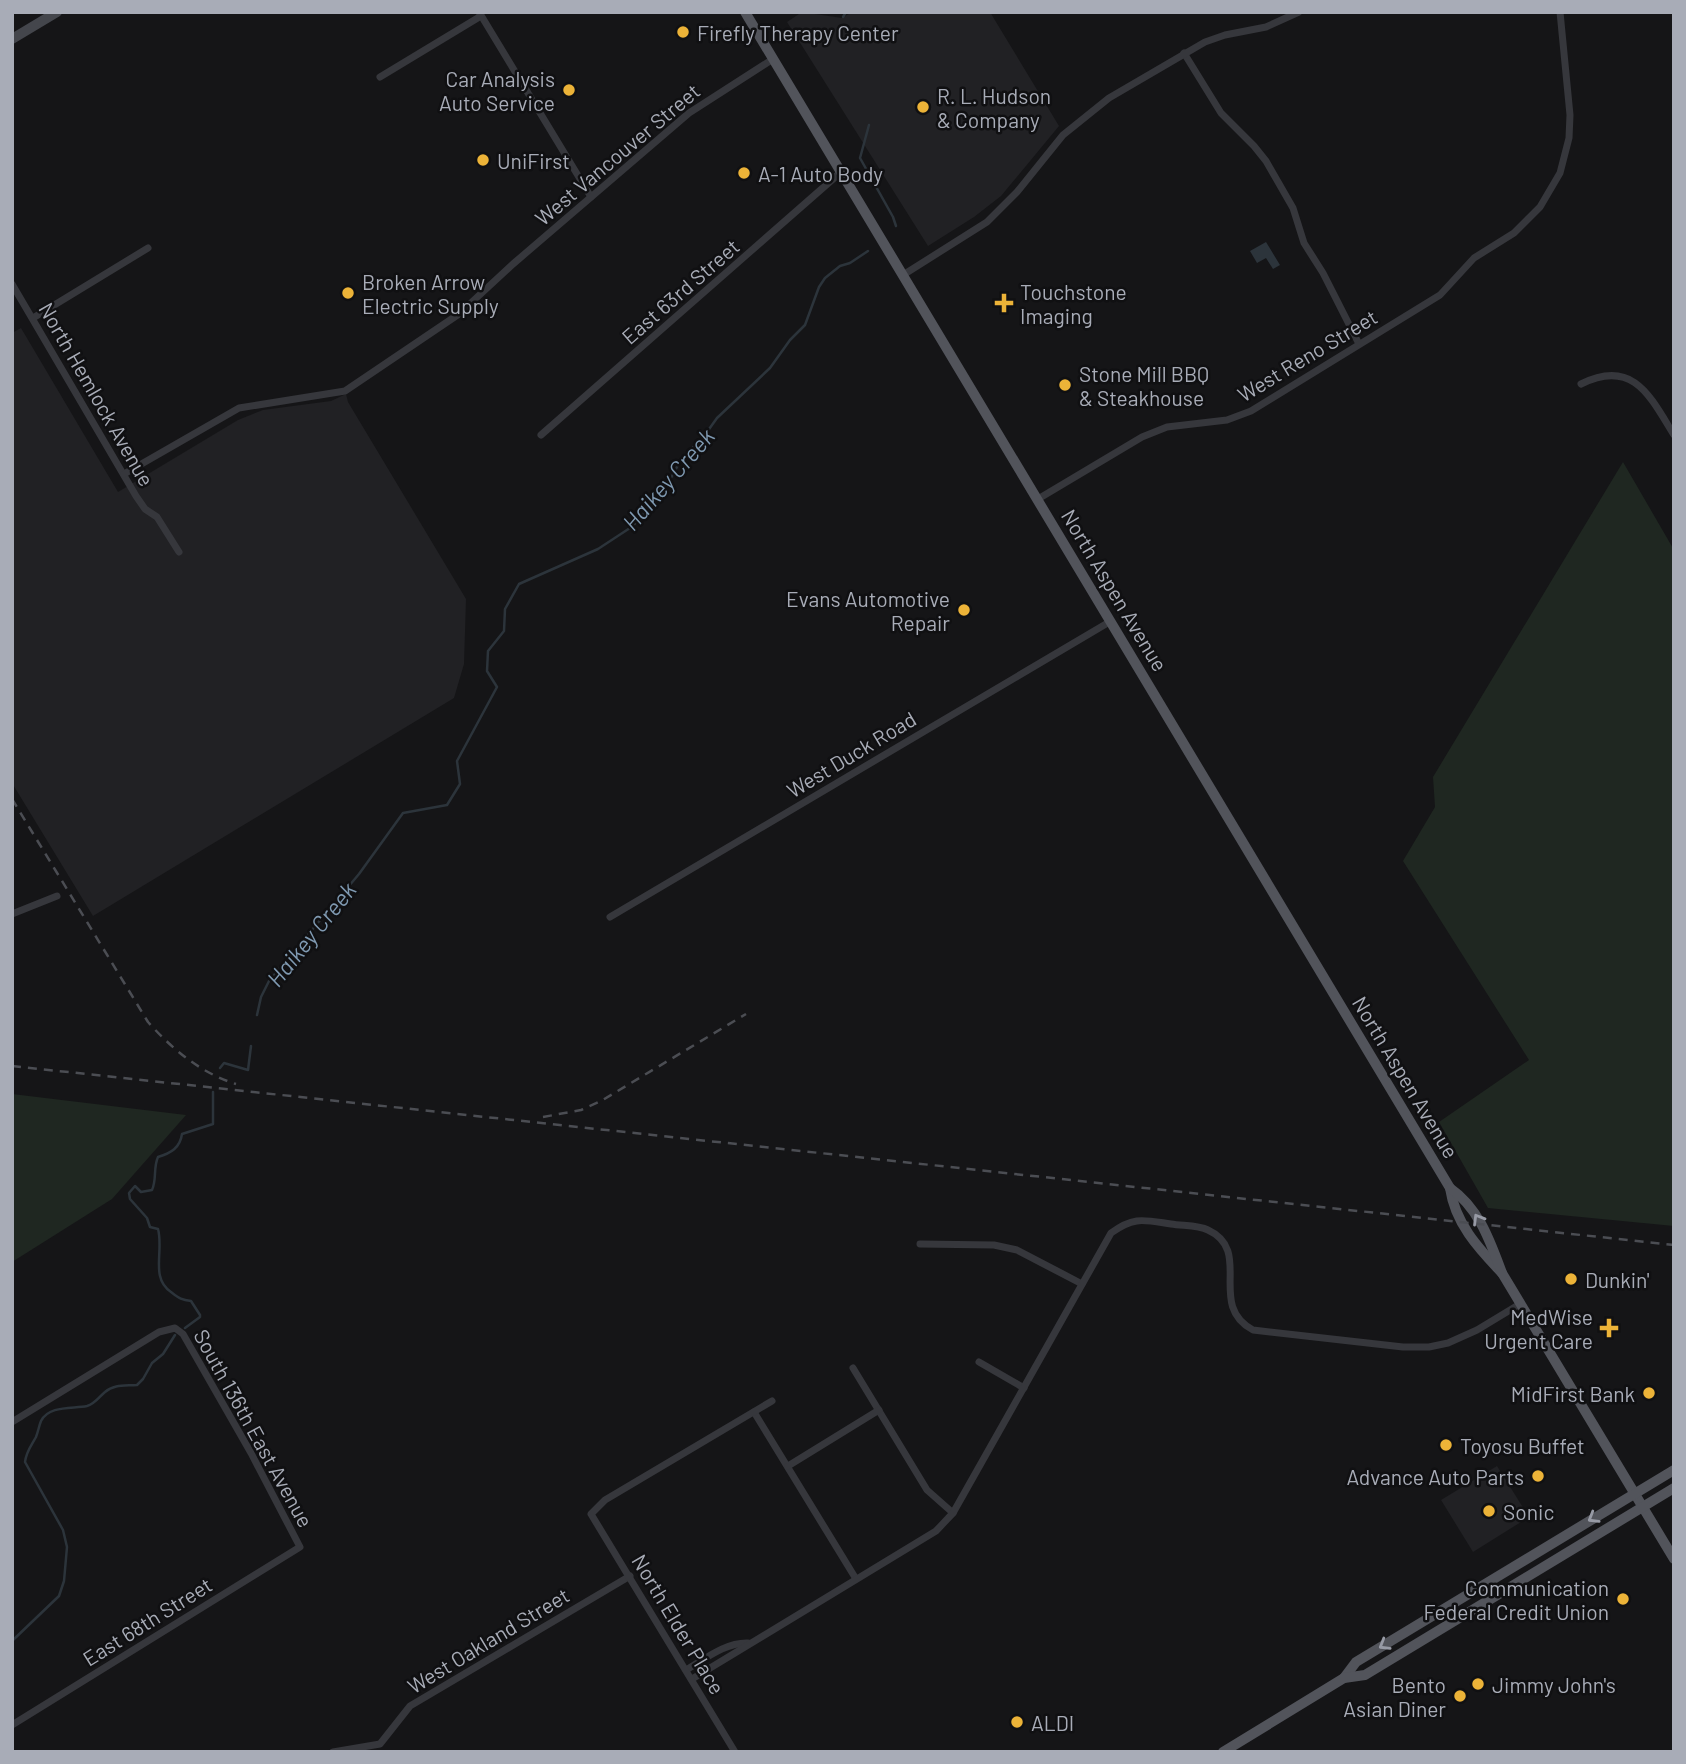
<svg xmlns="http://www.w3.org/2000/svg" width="1686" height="1764" viewBox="0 0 1686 1764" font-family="Barlow,sans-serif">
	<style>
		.built { fill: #212124 }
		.green { fill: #1f2721 }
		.water { fill: #2c343b }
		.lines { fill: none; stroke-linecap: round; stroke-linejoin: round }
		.stream { stroke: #2c343b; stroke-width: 2.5 }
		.minor { stroke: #36373c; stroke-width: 7 }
		.secondary { stroke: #44464c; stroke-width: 10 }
		.primary { stroke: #52545b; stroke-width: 10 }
		.rail { stroke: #4b4d53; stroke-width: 2.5; stroke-dasharray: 9 7; stroke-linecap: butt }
		.oneway { stroke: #979aa5 }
		.poi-dot { fill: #ecb338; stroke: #101012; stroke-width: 2.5 }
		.labels { text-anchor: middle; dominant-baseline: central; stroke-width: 5; stroke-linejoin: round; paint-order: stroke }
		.poi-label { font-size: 21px; fill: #a8acb7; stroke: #101012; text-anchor: start }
		.street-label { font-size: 21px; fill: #a8acb7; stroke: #101012 }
		.water-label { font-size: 23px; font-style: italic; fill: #7f99b1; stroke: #101012 }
	</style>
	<rect width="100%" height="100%" fill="#151517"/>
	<g class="built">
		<polygon points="802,12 842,18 852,12 990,12 1059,126 1001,196 974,217 928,246 787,22"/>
		<polygon points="21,328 118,492 238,420 263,410 331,401 346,394 348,402 466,599 464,664 454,698 93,916 12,783 12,333"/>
		<polygon points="1497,1466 1529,1517 1473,1552 1441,1500"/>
	</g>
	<g class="green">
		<polygon points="1623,462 1674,550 1674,1226 1488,1208 1439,1122 1529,1060 1403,861 1435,807 1433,777"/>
		<polygon points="12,1094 186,1115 112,1199 12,1262"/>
	</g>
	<polygon class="water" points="1266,242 1280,265 1273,269 1266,258 1257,263 1250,251"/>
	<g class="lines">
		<g class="stream">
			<polyline points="843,17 846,12"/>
			<polyline points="869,125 860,158 893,217 896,226"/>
			<polyline points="257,1015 261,997 269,981 359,874 403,813 447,805 460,784 457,761 497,687 487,671 488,651 504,631 505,609 519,584 598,549 633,526 666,487 682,458 702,439 717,418 770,368 790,340 805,325 819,287 825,278 840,266 850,263 868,251"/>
			<polyline points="220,1068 224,1063 248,1070 251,1046"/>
			<path d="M185,1328L200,1317V1315L191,1301C181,1300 179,1298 171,1292C150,1278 164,1251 158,1229L150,1227L147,1218L130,1199L129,1193L135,1186L141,1192L152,1190C157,1179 153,1168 158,1157C171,1153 180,1148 182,1134L213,1124V1092"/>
			<path d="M12,1641L59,1596L64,1581L67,1547L63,1530L25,1462C26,1452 31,1446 36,1437C38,1432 39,1426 41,1421C49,1405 73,1409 87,1406C95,1404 99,1397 105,1392C114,1384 125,1386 137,1385L143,1379L152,1363L163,1354L175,1335"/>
		</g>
		<g class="minor">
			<polyline points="479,12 591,197"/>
			<polyline points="1184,53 1221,113 1254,146 1266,161 1293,208 1304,243 1323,273 1359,344"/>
			<polyline points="380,77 481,16"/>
			<polyline points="903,275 987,222 1017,192 1063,135 1109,98 1205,42 1225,35 1266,27 1299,12"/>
			<polyline points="12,284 136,496 145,509 157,517 179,552"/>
			<polyline points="33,318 148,248"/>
			<path d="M1581,384C1633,358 1650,396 1674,435"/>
			<polyline points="541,435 841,172"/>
			<polyline points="124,474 239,408 345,391 459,314 513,264 689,113 773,59"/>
			<polyline points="1038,499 1142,437 1167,427 1227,420 1251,411 1440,295 1474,258 1514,233 1540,207 1560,173 1569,138 1570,115 1560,12"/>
			<polyline points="12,914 57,896"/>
			<polyline points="610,917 1111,621"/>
			<polyline points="920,1244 994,1245 1017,1250 1082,1284"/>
			<polyline points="979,1362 1024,1388"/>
			<polyline points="853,1368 927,1490 953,1513"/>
			<polyline points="754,1412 856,1579"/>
			<polyline points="12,1422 159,1332 175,1328 183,1334 251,1453 300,1547 12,1725"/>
			<polyline points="788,1466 879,1410"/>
			<path d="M686,1670C705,1659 726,1642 748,1643"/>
			<path d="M692,1679L936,1531L953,1513L1111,1233C1134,1216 1144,1220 1171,1224C1183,1226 1198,1225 1208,1230C1254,1251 1206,1305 1253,1330L1403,1347H1429L1448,1343L1477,1330L1520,1304"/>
			<polyline points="333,1752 380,1744 410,1706 630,1576"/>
			<polyline points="735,1752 591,1514 605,1500 772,1401"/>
		</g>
		<polyline class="secondary" points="12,39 57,12"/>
		<g class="primary">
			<path d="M745,12L1450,1188C1455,1223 1478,1248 1502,1273"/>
			<path d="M1450,1188C1479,1208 1490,1241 1502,1273L1674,1559"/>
			<polyline points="1344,1678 1356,1662 1674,1470"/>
			<polyline points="1223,1752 1344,1678 1365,1675 1674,1488"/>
		</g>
		<g class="rail">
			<path d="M12,799L148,1022C173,1050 201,1073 236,1084"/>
			<polyline points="12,1066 1674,1245"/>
			<polyline points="543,1117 581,1110 601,1101 746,1014"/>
		</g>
	</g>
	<defs><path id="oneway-chevron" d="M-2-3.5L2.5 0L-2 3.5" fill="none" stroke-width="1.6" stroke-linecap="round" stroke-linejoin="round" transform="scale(1.75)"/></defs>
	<g class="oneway">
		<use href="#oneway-chevron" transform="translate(1478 1219) rotate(-121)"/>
		<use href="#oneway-chevron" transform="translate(1593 1518) rotate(149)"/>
		<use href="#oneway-chevron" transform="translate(1384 1645) rotate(149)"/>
	</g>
	<g class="poi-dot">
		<circle cx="683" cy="32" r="7"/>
		<circle cx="569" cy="90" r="7"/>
		<circle cx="923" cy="107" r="7"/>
		<circle cx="483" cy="160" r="7"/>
		<circle cx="744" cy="173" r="7"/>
		<circle cx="348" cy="293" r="7"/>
		<path d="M1000.5 292.5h7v7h7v7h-7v7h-7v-7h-7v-7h7z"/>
		<circle cx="1065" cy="385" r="7"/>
		<circle cx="964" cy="610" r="7"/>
		<circle cx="1571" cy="1279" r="7"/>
		<path d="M1605.5 1317.5h7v7h7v7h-7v7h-7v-7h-7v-7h7z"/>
		<circle cx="1649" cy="1393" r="7"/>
		<circle cx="1446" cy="1445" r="7"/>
		<circle cx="1538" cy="1476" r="7"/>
		<circle cx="1489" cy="1511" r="7"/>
		<circle cx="1623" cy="1599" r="7"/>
		<circle cx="1478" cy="1684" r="7"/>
		<circle cx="1460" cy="1696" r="7"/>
		<circle cx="1017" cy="1722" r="7"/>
	</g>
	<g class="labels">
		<g class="poi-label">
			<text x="697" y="32">Firefly Therapy Center</text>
			<text x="555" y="78" text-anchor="end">Car Analysis<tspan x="555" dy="24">Auto Service</tspan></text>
			<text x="937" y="95">R. L. Hudson<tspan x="937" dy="24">&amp; Company</tspan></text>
			<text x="497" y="160">UniFirst</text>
			<text x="758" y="173">A-1 Auto Body</text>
			<text x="362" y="281">Broken Arrow<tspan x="362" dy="24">Electric Supply</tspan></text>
			<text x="1020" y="291">Touchstone<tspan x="1020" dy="24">Imaging</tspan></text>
			<text x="1079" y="373">Stone Mill BBQ<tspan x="1079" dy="24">&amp; Steakhouse</tspan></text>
			<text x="950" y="598" text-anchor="end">Evans Automotive<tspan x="950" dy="24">Repair</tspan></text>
			<text x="1585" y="1279">Dunkin'</text>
			<text x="1593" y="1316" text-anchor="end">MedWise<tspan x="1593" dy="24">Urgent Care</tspan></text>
			<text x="1635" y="1393" text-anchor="end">MidFirst Bank</text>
			<text x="1460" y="1445">Toyosu Buffet</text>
			<text x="1524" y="1476" text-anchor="end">Advance Auto Parts</text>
			<text x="1503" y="1511">Sonic</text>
			<text x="1609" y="1587" text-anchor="end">Communication<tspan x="1609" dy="24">Federal Credit Union</tspan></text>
			<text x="1446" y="1684" text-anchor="end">Bento<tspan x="1446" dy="24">Asian Diner</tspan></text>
			<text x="1492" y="1684">Jimmy John's</text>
			<text x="1031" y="1722">ALDI</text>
		</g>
		<g class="street-label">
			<text transform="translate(617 154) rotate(-40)">West Vancouver Street</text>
			<text transform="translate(680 291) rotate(-41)">East 63rd Street</text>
			<text transform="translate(1307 355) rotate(-31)">West Reno Street</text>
			<text transform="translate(97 394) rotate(60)">North Hemlock Avenue</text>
			<text transform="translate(1115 590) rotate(59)">North Aspen Avenue</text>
			<text transform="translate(851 754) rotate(-31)">West Duck Road</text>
			<text transform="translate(1406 1077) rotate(59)">North Aspen Avenue</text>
			<text transform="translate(254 1428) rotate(61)">South 136th East Avenue</text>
			<text transform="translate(147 1621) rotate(-32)">East 68th Street</text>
			<text transform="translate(679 1624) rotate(59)">North Elder Place</text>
			<text transform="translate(488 1640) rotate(-31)">West Oakland Street</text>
		</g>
		<g class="water-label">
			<text transform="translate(668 479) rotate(-49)">Haikey Creek</text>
			<text transform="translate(311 934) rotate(-51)">Haikey Creek</text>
		</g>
	</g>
	<rect width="1686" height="1764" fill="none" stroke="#a8acb7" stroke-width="28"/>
</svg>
